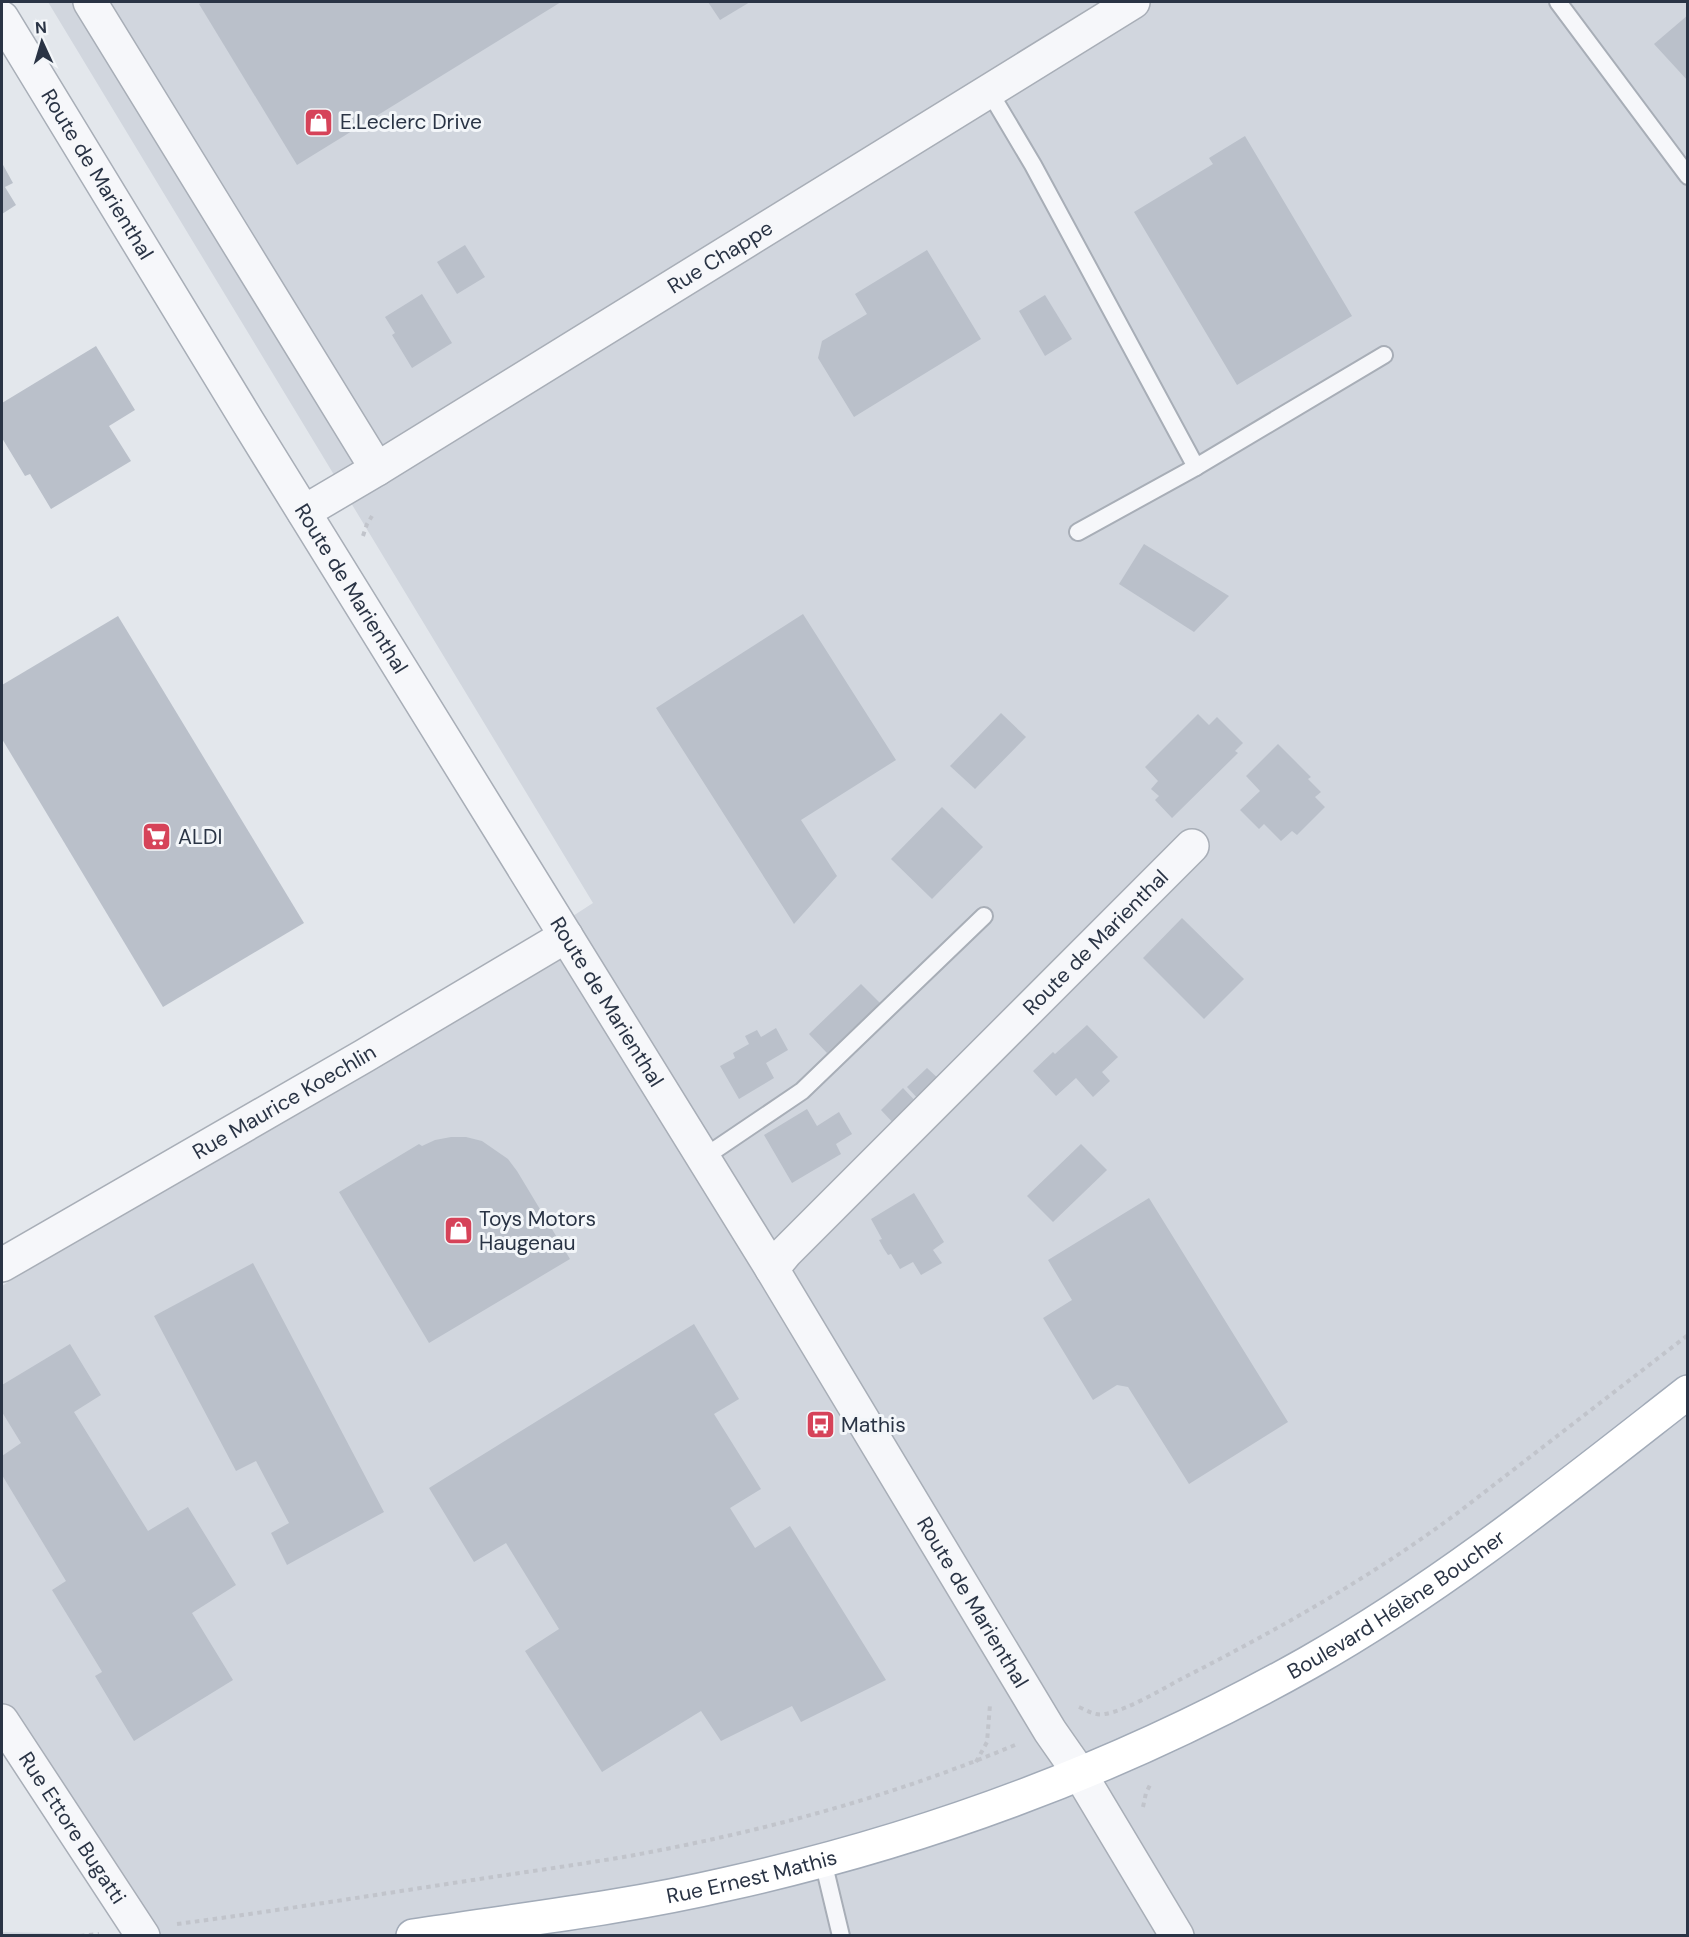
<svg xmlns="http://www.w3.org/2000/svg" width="1689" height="1937" viewBox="0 0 1689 1937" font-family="'DM Sans',sans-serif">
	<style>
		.built { fill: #d1d6de }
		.building { fill: #bac0ca }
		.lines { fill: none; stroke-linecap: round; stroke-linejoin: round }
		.service-casing { stroke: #a8aeb7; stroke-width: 20 }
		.minor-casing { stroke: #a8aeb7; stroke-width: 36 }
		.tertiary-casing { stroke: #a8aeb7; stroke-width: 36 }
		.primary-casing { stroke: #a2abb8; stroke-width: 36 }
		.path { stroke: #c1c4cb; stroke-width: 4; stroke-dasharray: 4.5 4.5; stroke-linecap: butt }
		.service { stroke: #f6f7fa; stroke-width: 16 }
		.minor { stroke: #f6f7fa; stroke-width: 33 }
		.tertiary { stroke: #f6f7fa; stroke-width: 33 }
		.primary { stroke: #fff; stroke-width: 33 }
		.labels { text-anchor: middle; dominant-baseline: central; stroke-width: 6; stroke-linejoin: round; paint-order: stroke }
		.poi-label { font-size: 21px; fill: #2a3445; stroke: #f3f6f9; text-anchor: start }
		.street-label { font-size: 21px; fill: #2a3445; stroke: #f3f6f9 }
	</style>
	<rect width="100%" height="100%" fill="#e3e7ec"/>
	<polygon class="built" points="48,2 1687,2 1687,1935 2,1935 2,1932 132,1935 2,1718 2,1286 593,903"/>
	<g class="building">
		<polygon points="203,2 561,2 297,165 199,4"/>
		<polygon points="708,2 750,2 720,20"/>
		<polygon points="1688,15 1688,81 1654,44"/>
		<polygon points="1245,136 1352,316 1237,385 1134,212 1213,164 1209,158"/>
		<polygon points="2,163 13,183 5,187 16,205 2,214"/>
		<polygon points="465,245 485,277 457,294 437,262"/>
		<polygon points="927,250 981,339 854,417 818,358 822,341 867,314 855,294"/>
		<polygon points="422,294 452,343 412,368 392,335 395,333 385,317"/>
		<polygon points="1045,295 1072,339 1045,356 1019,311"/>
		<polygon points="96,346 135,410 109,426 131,461 51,509 30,474 25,476 2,438 2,403"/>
		<polygon points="1144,544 1229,596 1194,632 1119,584"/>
		<polygon points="803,614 896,760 801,820 837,876 794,924 656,708"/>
		<polygon points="118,616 304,923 163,1007 2,739 2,685"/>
		<polygon points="1001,713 1026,737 975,789 950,766"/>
		<polygon points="1198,714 1209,725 1217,717 1243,743 1235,751 1238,753 1172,818 1155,800 1159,796 1151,789 1158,781 1145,767"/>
		<polygon points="1278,744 1311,777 1308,779 1321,792 1315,797 1325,807 1297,835 1292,831 1281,841 1264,824 1259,829 1240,810 1260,791 1246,776"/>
		<polygon points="942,807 983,847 932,899 891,859"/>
		<polygon points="1182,918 1244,979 1204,1019 1143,958"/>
		<polygon points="861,984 880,1003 827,1053 809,1034"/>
		<polygon points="1087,1025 1118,1057 1102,1072 1110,1081 1093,1097 1076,1078 1056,1096 1033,1071 1053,1052 1055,1054"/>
		<polygon points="776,1028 788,1050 766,1063 774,1078 739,1099 720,1066 735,1058 733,1053 749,1044 745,1036 757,1030 761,1037"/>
		<polygon points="927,1068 942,1082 921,1102 907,1087"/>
		<polygon points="903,1088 919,1105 897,1127 881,1110"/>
		<polygon points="807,1109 817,1126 839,1112 852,1134 836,1144 841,1154 792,1183 764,1135"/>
		<polygon points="451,1137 466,1137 482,1141 508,1159 517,1171 570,1259 429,1343 339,1192 419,1144 422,1146 435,1140"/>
		<polygon points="1081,1144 1107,1170 1053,1222 1027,1196"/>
		<polygon points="914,1193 944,1242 933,1250 942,1263 921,1275 913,1262 900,1269 891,1254 888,1255 884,1249 879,1240 882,1239 871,1219"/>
		<polygon points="1149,1198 1288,1422 1189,1484 1128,1387 1117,1385 1093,1400 1043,1318 1072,1300 1048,1260"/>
		<polygon points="253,1263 384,1512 287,1565 271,1533 289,1523 256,1461 236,1471 154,1316"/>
		<polygon points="694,1324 739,1399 714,1414 761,1489 730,1508 755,1548 790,1526 886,1680 801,1722 792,1706 721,1741 701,1711 602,1772 525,1651 559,1629 506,1543 474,1562 429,1488"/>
		<polygon points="70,1344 101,1395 74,1412 148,1531 188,1507 236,1585 192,1613 233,1680 134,1741 95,1676 102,1672 101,1670 52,1590 66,1581 2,1475 2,1456 21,1443 2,1412 2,1385"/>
	</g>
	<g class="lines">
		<defs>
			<g id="service">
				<polyline points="1558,2 1688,176"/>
				<polyline points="989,91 1033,165 1196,467 1384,355"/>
				<polyline points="1078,532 1196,467"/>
				<polyline points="703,1158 802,1091 984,916"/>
				<polyline points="823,1861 841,1936"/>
			</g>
			<g id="minor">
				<polyline points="90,2 377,469"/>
				<path id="s1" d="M304,512L377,469L1133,2"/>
				<path id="s2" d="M2,1265L364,1056L566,936"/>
				<path id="s3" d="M772,1269L786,1252L1192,846"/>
				<path id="s4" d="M2,1721L143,1936"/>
			</g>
			<g id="tertiary">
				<path id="s5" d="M2,18L248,422L772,1269L1050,1731L1080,1774L1177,1936"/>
			</g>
			<g id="primary">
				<path id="s6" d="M413,1936C518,1920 624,1908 727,1884C930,1839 1127,1765 1308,1663C1444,1586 1565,1488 1688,1392"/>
			</g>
		</defs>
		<use href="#service" class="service-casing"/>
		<use href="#minor" class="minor-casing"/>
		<use href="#tertiary" class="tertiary-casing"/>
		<use href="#primary" class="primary-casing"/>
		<g class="path">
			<polyline points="363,536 367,524 372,516"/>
			<path d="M1079,1707C1088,1711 1095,1716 1105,1714C1128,1710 1162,1689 1183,1678C1279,1629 1373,1576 1460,1511L1688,1335"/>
			<polyline points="976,1762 987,1742 990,1705"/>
			<polyline points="1143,1807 1146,1793 1151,1783"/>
			<path d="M177,1924C276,1911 374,1895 473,1880C525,1872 577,1865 629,1856C761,1832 891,1797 1015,1745"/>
			<polyline points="80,1936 99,1934"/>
		</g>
		<use href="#service" class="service"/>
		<use href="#minor" class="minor"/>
		<use href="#tertiary" class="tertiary"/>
		<use href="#primary" class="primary"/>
	</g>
	<defs>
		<symbol id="shop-square" viewBox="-11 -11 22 22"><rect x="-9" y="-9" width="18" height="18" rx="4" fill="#d64359" stroke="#f3f6f9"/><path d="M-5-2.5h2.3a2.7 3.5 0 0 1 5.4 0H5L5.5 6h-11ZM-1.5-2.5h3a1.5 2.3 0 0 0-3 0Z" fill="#fff"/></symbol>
		<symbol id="supermarket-square" viewBox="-11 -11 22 22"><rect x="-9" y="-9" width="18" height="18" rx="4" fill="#d64359" stroke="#f3f6f9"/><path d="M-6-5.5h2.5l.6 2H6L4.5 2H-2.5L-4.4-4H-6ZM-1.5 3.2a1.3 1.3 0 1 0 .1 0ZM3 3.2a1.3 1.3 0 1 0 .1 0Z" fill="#fff"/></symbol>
		<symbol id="bus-square" viewBox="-11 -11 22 22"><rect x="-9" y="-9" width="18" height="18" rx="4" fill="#d64359" stroke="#f3f6f9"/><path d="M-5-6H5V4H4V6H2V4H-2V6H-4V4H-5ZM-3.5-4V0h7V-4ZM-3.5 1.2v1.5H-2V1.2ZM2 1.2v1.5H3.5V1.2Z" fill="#fff"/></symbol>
	</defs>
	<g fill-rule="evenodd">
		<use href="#shop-square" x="302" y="106" width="33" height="33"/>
		<use href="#supermarket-square" x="140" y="820" width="33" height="33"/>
		<use href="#shop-square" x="442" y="1214" width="33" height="33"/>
		<use href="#bus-square" x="804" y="1408" width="33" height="33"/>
	</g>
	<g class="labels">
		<g class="poi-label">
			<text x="340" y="122">E.Leclerc Drive</text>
			<text x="178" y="837">ALDI</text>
			<text x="479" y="1219">Toys Motors<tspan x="479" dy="24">Haugenau</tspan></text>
			<text x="841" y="1425">Mathis</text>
		</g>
		<g class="street-label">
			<text stroke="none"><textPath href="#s5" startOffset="183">Route de Marienthal</textPath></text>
			<text stroke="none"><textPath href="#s1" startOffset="488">Rue Chappe</textPath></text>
			<text stroke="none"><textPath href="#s5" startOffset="669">Route de Marienthal</textPath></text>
			<text stroke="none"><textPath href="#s3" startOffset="460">Route de Marienthal</textPath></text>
			<text stroke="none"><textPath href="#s5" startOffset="1155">Route de Marienthal</textPath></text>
			<text stroke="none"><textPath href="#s2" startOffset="326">Rue Maurice Koechlin</textPath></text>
			<text stroke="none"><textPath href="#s5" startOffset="1858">Route de Marienthal</textPath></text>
			<text stroke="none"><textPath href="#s6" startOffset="1048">Boulevard Hélène Boucher</textPath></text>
			<text stroke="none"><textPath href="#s4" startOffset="128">Rue Ettore Bugatti</textPath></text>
			<text stroke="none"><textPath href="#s6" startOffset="344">Rue Ernest Mathis</textPath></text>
		</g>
	</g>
	<rect width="1689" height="1937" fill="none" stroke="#2a3445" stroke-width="6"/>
	<g transform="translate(42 42) rotate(356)" stroke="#f3f6f9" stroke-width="4.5" paint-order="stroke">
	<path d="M0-4.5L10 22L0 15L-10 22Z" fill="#2a3445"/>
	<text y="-9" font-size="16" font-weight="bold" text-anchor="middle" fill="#2a3445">N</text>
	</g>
</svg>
